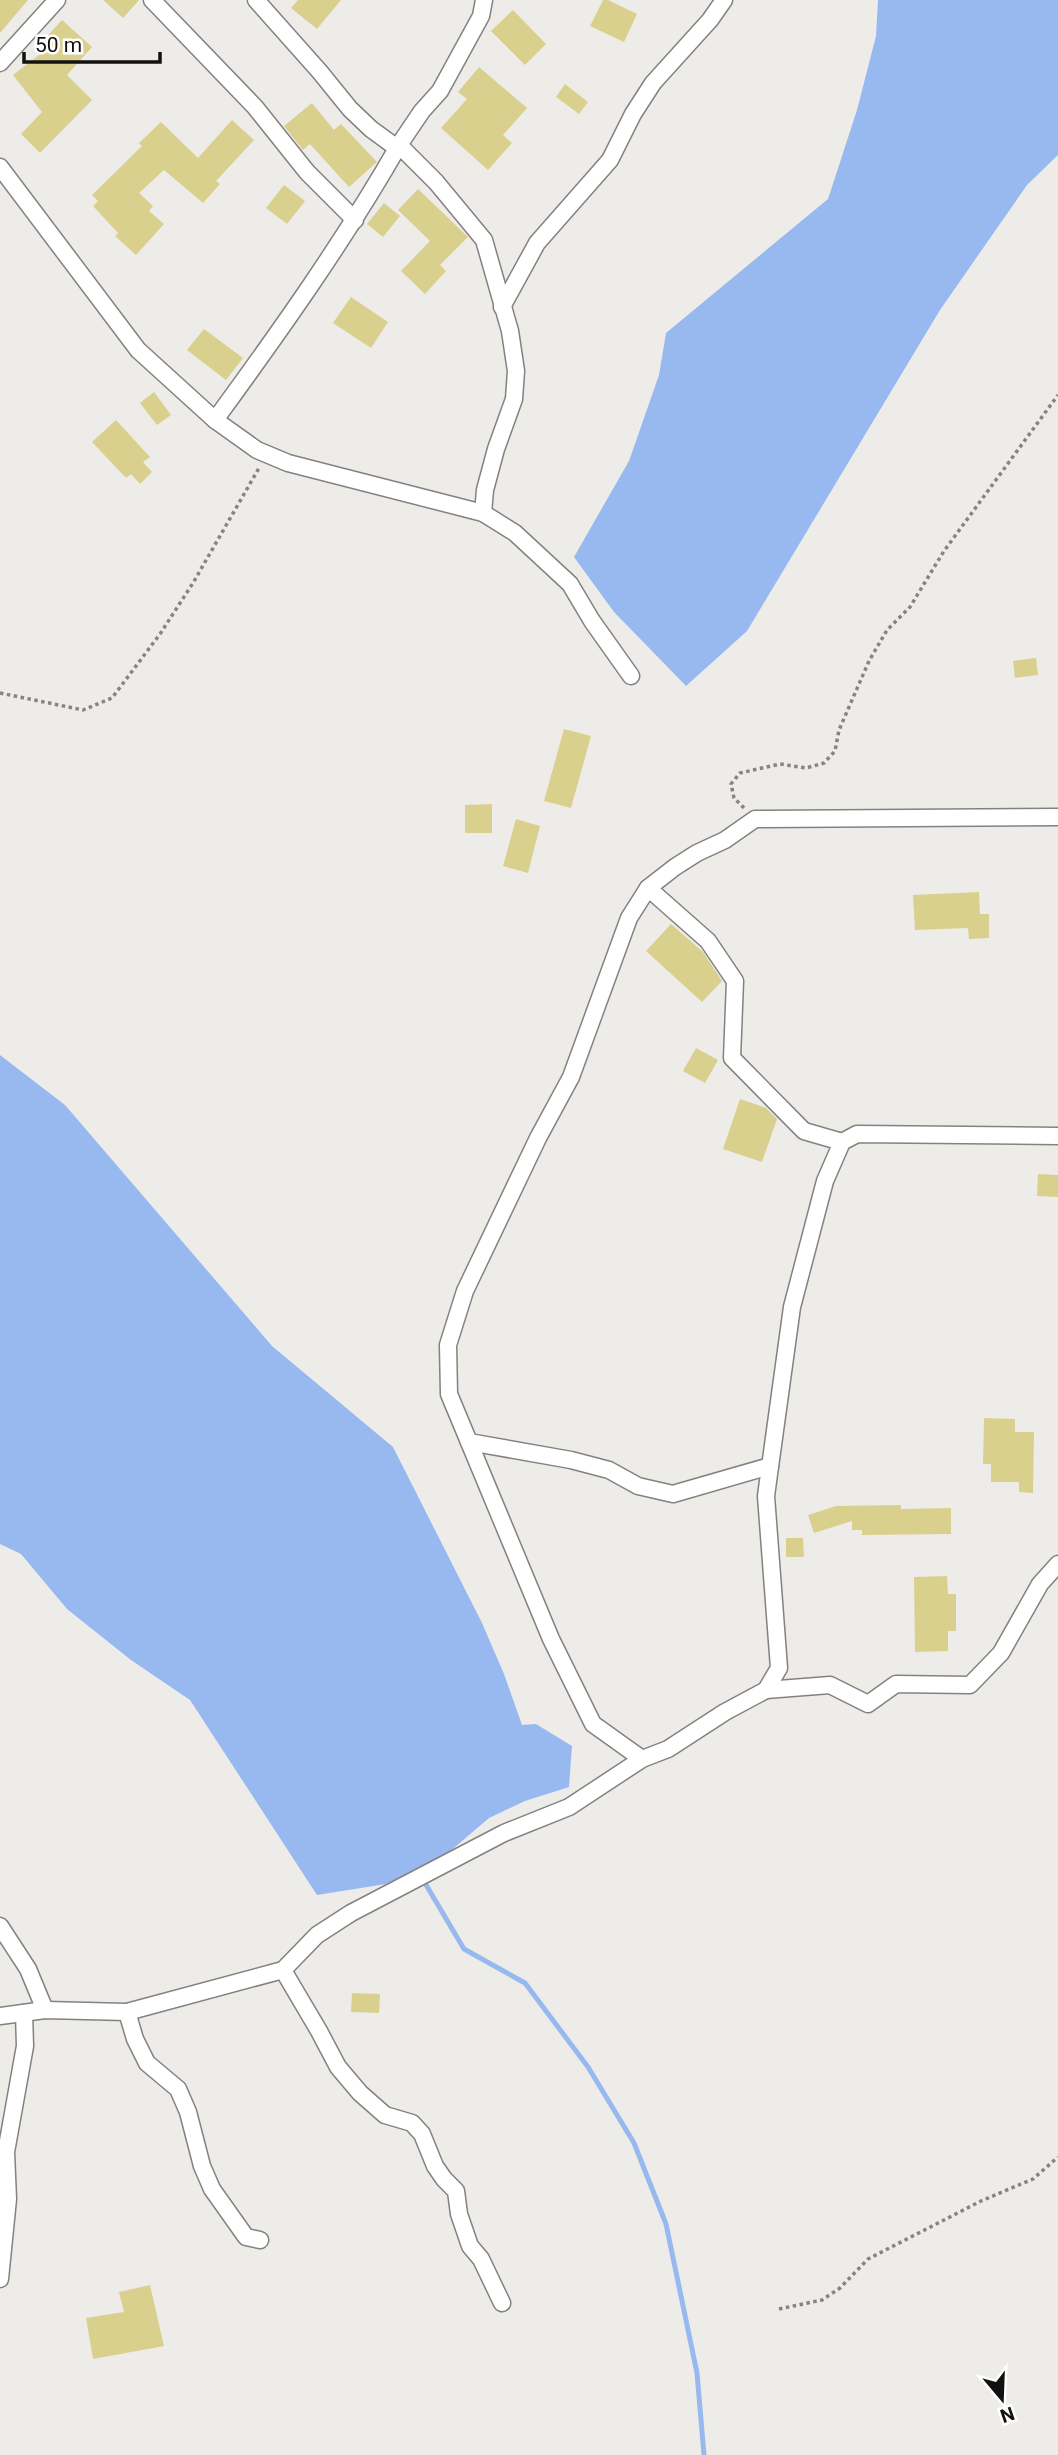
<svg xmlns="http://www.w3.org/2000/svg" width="1058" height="2455" viewBox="0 0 1058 2455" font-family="Roboto,sans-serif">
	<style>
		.water { fill: #98b9ef }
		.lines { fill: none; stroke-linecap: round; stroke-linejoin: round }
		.stream { stroke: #98b9ef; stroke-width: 5 }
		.building { fill: #dad08d }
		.street-casing { stroke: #838280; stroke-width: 19 }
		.path { stroke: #858482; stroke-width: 3.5; stroke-dasharray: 3.5 3.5; stroke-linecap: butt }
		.street { stroke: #fff; stroke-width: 16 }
	</style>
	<rect width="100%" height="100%" fill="#edece9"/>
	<g class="water">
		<polygon points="878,0 1058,0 1058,155 1027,185 940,310 747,631 686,686 614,612 574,557 629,461 659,375 666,333 828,199 857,110 876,36"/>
		<polygon points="0,1055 65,1105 272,1346 393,1447 482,1623 504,1674 522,1725 536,1724 572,1746 569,1787 525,1801 489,1818 448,1853 386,1884 317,1895 190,1700 131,1660 67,1609 21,1554 0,1544"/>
	</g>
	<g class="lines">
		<polyline class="stream" points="422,1878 464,1949 525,1983 588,2067 634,2143 666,2224 697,2373 704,2455"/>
	</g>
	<g class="building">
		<polygon points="0,0 28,0 0,33"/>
		<polygon points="103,0 139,0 123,18"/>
		<polygon points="298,0 341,0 317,29 291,8"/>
		<polygon points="603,0 608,0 637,14 624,42 590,26"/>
		<polygon points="513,10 546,44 525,65 491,31"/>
		<polygon points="62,20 92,47 67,75 92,100 40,153 21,134 42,112 13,75 49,47 42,42"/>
		<polygon points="479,67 527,108 503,135 512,143 488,170 441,128 467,99 458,92"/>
		<polygon points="565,84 588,102 579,114 556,97"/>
		<polygon points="312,103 334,130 341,124 377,162 349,187 310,144 303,150 284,126"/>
		<polygon points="232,120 254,140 216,181 220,184 203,203 164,170 139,193 153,206 149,211 164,224 136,255 115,236 118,233 93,206 98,201 92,195 142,146 139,143 161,122 198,158"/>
		<polygon points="284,185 305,201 287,224 266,208"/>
		<polygon points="418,189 468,237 440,265 446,271 425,294 401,271 430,241 398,210"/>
		<polygon points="384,203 400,216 383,237 367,224"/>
		<polygon points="351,297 388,322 371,348 333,323"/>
		<polygon points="204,329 243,358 226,380 187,350"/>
		<polygon points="154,392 171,415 157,425 140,403"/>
		<polygon points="116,420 150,457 143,462 152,472 140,484 131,474 126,478 92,442"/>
		<polygon points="1036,658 1038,675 1015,678 1013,661"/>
		<polygon points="564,729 591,736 571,808 544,801"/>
		<polygon points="492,804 492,833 465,833 465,805"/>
		<polygon points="516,819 540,826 528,873 503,866"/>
		<polygon points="979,892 980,914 989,914 989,938 969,939 968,928 915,930 913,895"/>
		<polygon points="671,924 703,952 722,981 702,1002 646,951"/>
		<polygon points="696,1048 718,1060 705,1083 683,1071"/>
		<polygon points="740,1099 766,1108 777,1119 762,1162 723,1149"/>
		<polygon points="1038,1174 1058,1175 1058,1197 1037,1196"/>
		<polygon points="984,1418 1015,1419 1015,1432 1034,1432 1033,1493 1019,1492 1019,1482 991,1482 991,1464 983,1464"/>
		<polygon points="901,1505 901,1509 951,1508 951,1534 862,1535 862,1530 852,1530 852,1521 814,1533 808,1515 836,1506"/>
		<polygon points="786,1538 803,1538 804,1557 786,1557"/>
		<polygon points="947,1576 948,1594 956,1594 956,1631 948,1631 948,1651 915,1652 914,1577"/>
		<polygon points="352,1993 380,1994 379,2013 351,2012"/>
		<polygon points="150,2285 164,2346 93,2359 86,2318 124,2312 119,2292"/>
	</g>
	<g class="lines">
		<defs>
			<g id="street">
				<polyline points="152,0 255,107 307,172 355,220"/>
				<polyline points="256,0 320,72 350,109 371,129 397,148"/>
				<polyline points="0,63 57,0"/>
				<polyline points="0,167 138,350 215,420 257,450 288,463 483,513 515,533 570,584 592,621 631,676"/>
				<polyline points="502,307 537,243 610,160 633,114 653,83 710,20 724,0"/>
				<path d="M215,420C280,331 344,241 399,145"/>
				<polyline points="483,513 485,490 496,449 514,399 516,371 510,331 484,240 436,182 399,145 422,111 440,91 481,16 484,0"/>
				<polyline points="648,888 708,941 735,981 732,1058 804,1131 842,1142"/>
				<polyline points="469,1442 571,1460 609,1470 638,1486 673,1494 770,1466"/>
				<polyline points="766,1690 830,1685 868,1704 896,1684 970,1685 1001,1653 1040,1584 1058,1564"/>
				<polyline points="642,1759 593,1724 551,1639 449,1394 448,1345 465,1291 538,1138 571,1077 629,918 648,888 675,867 697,853 725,840 755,819 1058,817"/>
				<polyline points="0,1926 28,1969 45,2010"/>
				<polyline points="283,1970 319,2031 338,2067 360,2093 385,2115 412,2123 422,2134 435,2166 444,2179 456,2191 459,2214 470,2246 481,2259 502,2303"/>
				<polyline points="127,2012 135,2039 147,2063 178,2089 188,2112 202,2166 212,2189 246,2237 260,2240"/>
				<polyline points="0,2016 45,2010 127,2012 283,1970 317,1935 351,1913 504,1833 569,1807 642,1759 668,1749 725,1712 766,1690 779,1668 766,1496 792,1307 825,1181 842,1142 857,1134 1058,1136"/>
				<polyline points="0,2279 8,2199 6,2152 25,2046 24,2013"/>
			</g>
		</defs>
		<use href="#street" class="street-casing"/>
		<g class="path">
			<polyline points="0,693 83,710 112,698 160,634 193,583 259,468"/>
			<polyline points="744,808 734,798 731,784 740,773 780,764 806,768 824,763 835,751 839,730 869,661 887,630 910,607 944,551 1058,395"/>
			<polyline points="779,2309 822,2300 840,2288 868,2259 981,2201 1033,2179 1058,2157"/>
		</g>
		<use href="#street" class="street"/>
	</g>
	<g transform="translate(1002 2399) rotate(161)" stroke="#ffffff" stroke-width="5" paint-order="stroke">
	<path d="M0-5L12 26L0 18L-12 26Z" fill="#121110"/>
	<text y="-10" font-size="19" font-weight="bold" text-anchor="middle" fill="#121110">N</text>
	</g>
	<path d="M24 52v10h136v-10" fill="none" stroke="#121110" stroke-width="3.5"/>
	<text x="35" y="52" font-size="21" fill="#121110" stroke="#ffffff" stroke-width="5" paint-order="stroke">50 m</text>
</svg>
